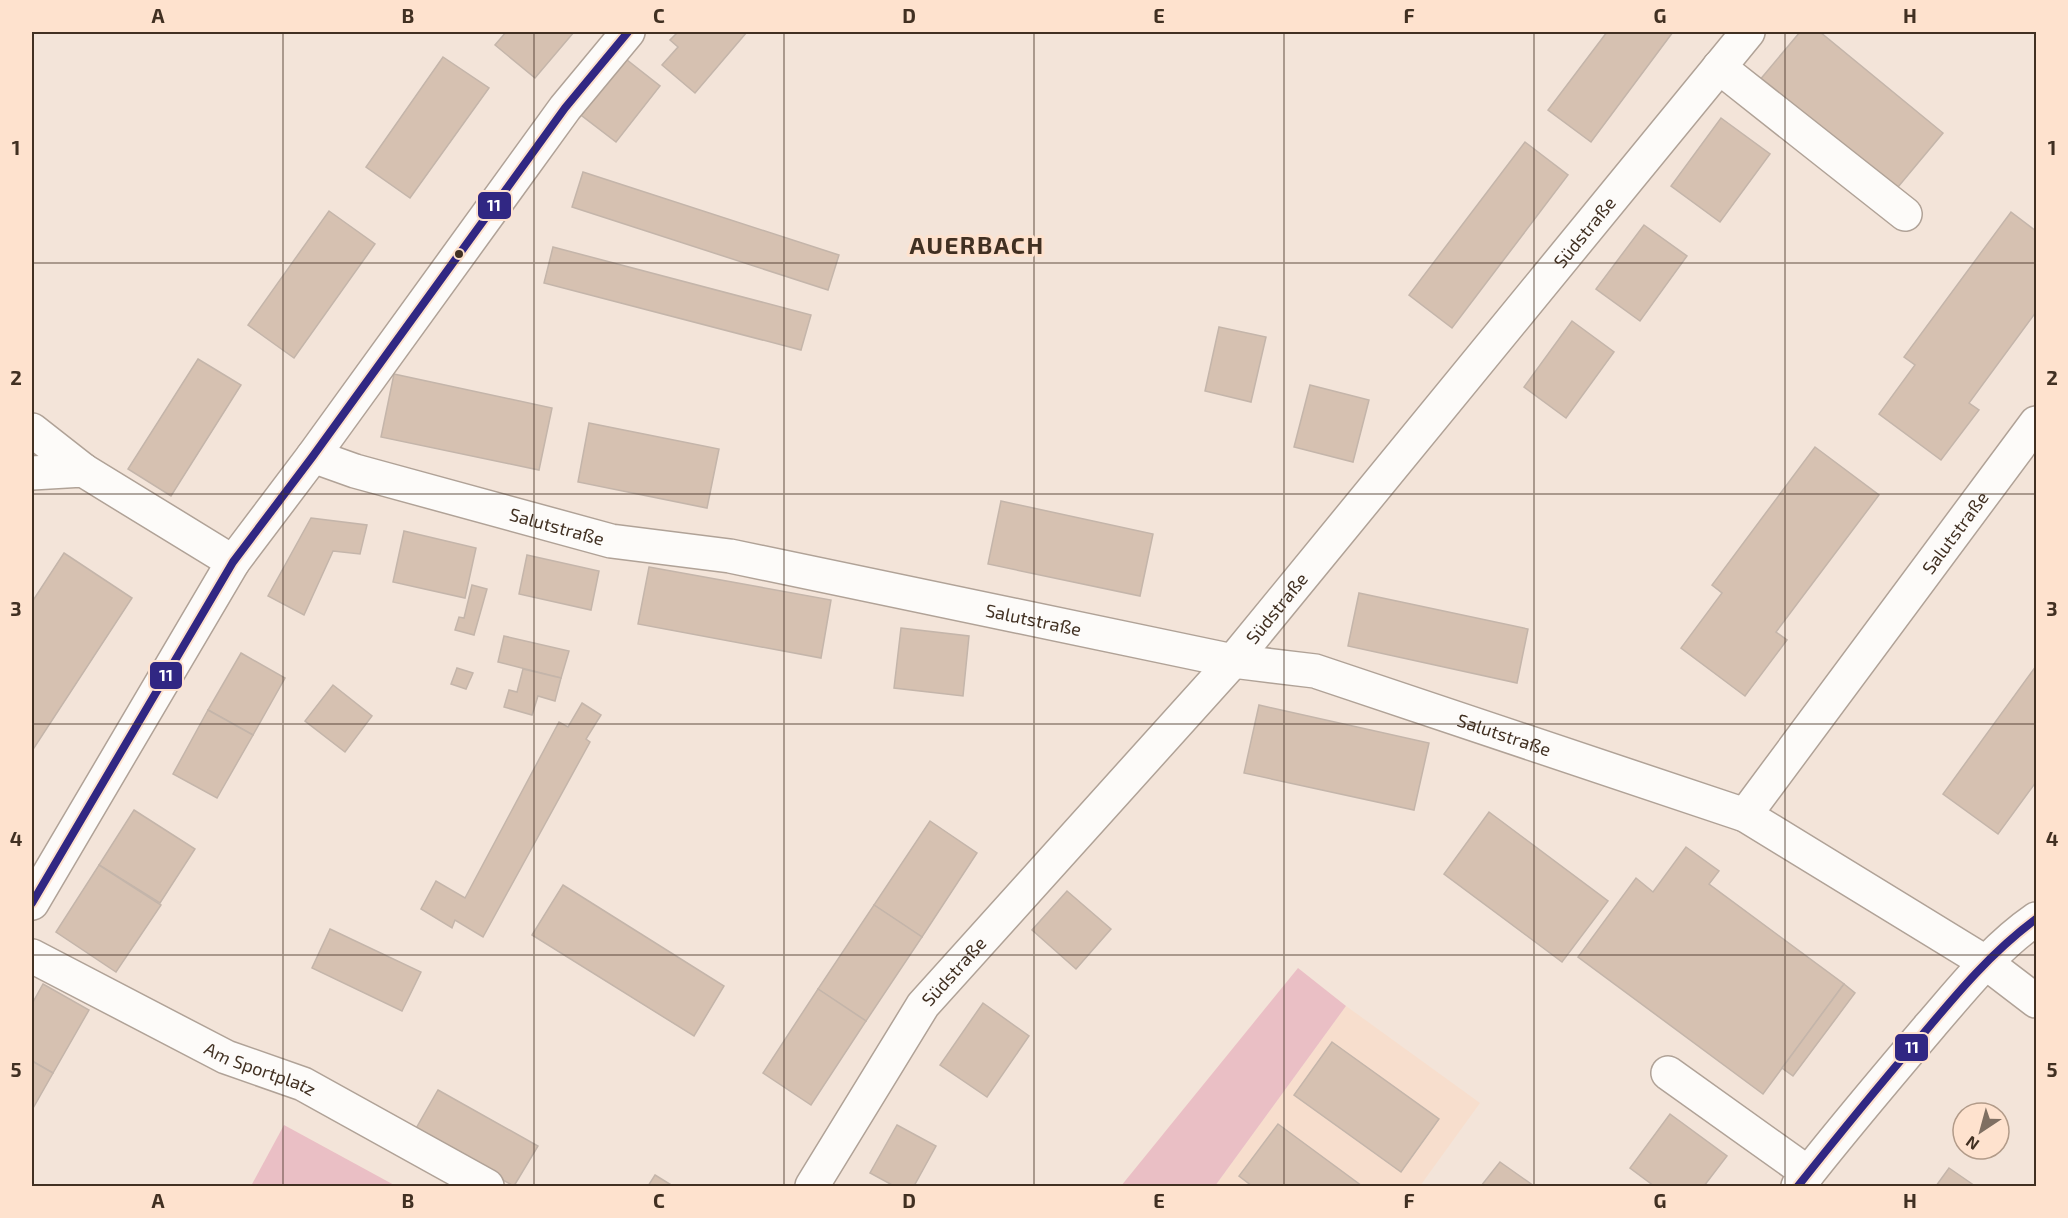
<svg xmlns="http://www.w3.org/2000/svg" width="2068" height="1218" viewBox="0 0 2068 1218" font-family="'Exo 2',sans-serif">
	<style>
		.built { fill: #f7decd }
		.green { fill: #eabfc5 }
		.building { fill: #d6c1b1; stroke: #c4b5aa; stroke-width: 1.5 }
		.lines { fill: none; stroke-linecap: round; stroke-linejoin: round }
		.minor-casing { stroke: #b0a297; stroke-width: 36 }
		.minor { stroke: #fdfbf9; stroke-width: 33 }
		.bus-1-casing { stroke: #fee2ce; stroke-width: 12 }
		.bus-1 { stroke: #312783; stroke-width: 8 }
		.grid { fill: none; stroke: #413022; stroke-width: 1.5; stroke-opacity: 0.55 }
		.bus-dot { fill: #413022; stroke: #fee2ce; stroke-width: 2 }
		.labels { text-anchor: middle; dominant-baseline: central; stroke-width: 6; stroke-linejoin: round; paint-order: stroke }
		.street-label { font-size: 18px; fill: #413022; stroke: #fee2ce }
		.district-label { font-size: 24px; font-weight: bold; letter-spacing: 1.5px; fill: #413022; stroke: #fee2ce }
		.line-badge { stroke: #fee2ce; stroke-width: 2 }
		.badge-label { font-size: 16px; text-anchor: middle; font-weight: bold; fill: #fff }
		.neatline { fill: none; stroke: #413022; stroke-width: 2 }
		.grid-label { font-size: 20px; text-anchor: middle; font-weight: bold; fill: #413022 }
	</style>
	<rect width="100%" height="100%" fill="#f3e4d9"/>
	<polygon class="built" points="1346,1006 1480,1103 1420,1186 1215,1186"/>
	<g class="green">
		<polygon points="1298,968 1346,1006 1215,1186 1121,1186"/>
		<polygon points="284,1125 396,1186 251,1186"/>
	</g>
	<g class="building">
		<polygon points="506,32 574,32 535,78 495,45"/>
		<polygon points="678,32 747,32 695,93 662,65 678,47 670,40"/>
		<polygon points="1607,32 1673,32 1591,142 1548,110"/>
		<polygon points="1800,32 1820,32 1943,133 1893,193 1759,81"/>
		<polygon points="622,56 660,86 616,142 577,112"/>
		<polygon points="443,57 489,88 410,198 366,167"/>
		<polygon points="1721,118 1770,154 1720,222 1671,186"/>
		<polygon points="1525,142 1568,175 1452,328 1409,295"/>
		<polygon points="583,172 839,255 828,290 572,207"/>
		<polygon points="329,211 375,244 294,358 248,325"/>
		<polygon points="2011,212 2036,231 2036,312 1969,403 1979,410 1941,460 1879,414 1915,365 1904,357"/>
		<polygon points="1644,225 1687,256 1640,321 1596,289"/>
		<polygon points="553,247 811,315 801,350 544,283"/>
		<polygon points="1572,321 1614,352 1566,418 1524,387"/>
		<polygon points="1219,327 1266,337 1251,402 1205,391"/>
		<polygon points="198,359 241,385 171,496 128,469"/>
		<polygon points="394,374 552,408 539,470 381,437"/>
		<polygon points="1310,385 1369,400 1353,462 1294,447"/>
		<polygon points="589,423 719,449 707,508 578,482"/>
		<polygon points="1815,447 1879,495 1776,632 1787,640 1745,696 1681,648 1722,593 1712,585"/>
		<polygon points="1001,501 1153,534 1140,596 988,564"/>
		<polygon points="311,518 367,525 360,554 333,551 304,615 268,596"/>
		<polygon points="404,531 476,548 465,598 393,582"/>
		<polygon points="64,553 132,598 32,751 32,602"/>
		<polygon points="527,555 599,571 591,610 519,594"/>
		<polygon points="649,567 831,600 821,658 638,624"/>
		<polygon points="472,585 487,589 474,635 455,630 459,617 464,618"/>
		<polygon points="1359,593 1528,629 1517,683 1348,646"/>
		<polygon points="901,628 969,636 963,696 894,688"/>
		<polygon points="504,636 569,651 561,678 498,662"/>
		<polygon points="241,653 285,678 253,735 208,710"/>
		<polygon points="2036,666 2036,782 1998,834 1943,794"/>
		<polygon points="457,668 473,673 466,689 451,684"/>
		<polygon points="523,669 561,678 555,701 538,696 532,715 504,707 509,690 517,692"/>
		<polygon points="333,685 372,716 345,752 305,721"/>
		<polygon points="582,703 601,715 586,739 590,742 483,937 455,920 452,928 421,909 436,881 465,898 559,722 568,727"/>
		<polygon points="1259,705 1429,743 1414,810 1244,773"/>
		<polygon points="208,710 253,735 217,798 173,774"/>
		<polygon points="134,810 195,849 160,903 99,865"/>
		<polygon points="1489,812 1608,901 1562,962 1444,874"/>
		<polygon points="930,821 977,853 922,937 874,905"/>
		<polygon points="1686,847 1719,871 1709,884 1844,984 1763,1094 1578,957 1636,878 1653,892"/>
		<polygon points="99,865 161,905 116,972 56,932"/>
		<polygon points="563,885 724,986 694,1036 532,935"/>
		<polygon points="1067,891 1111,929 1076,969 1032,930"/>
		<polygon points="874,905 922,937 866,1021 818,989"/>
		<polygon points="330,929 421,972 402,1011 312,968"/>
		<polygon points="43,984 89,1010 53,1073 32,1061 32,1004"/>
		<polygon points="1844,984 1855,993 1793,1076 1782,1068"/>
		<polygon points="818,989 866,1021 811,1105 763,1073"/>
		<polygon points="983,1003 1029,1036 987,1097 940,1065"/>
		<polygon points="1332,1042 1439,1119 1401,1172 1294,1095"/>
		<polygon points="32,1061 53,1073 32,1110"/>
		<polygon points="438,1090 538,1146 514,1186 414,1132"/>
		<polygon points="1670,1114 1727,1156 1704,1186 1654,1186 1630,1168"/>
		<polygon points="1278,1124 1362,1186 1252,1186 1239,1176"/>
		<polygon points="897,1125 936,1146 914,1186 894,1186 870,1173"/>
		<polygon points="1500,1162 1534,1186 1481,1186"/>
		<polygon points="1949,1168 1975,1186 1936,1186"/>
		<polygon points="655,1175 673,1186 648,1186"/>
	</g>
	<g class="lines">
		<defs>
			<g id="minor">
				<polyline points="1719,67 1905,214"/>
				<polyline points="32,430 83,470"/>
				<path id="s1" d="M313,456L355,471L611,541L730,556L1233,661L1315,671L1745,815L1985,962L2036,1001"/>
				<polyline points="32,473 83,470 233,562"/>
				<path id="s2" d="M1745,815L2036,423"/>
				<polyline points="32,903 233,562 313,456 565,108 628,32"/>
				<path id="s3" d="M32,956L226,1057L303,1084L487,1186"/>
				<polyline points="1668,1073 1808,1173"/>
				<path id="s4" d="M812,1186L923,1005L1233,661L1748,32"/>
				<path d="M1798,1186C1840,1132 1885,1079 1930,1026C1963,988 1994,948 2036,919"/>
			</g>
		</defs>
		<use href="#minor" class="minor-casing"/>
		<use href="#minor" class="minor"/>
		<defs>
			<g id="bus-1">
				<polyline points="32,903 233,562 313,456 565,108 628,32"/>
				<path d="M1798,1186C1837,1137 1877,1088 1918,1040C1954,997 1990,953 2036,919"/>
			</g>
		</defs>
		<use href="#bus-1" class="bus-1-casing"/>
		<use href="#bus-1" class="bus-1"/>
	</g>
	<path class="grid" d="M283,32V1186M534,32V1186M784,32V1186M1034,32V1186M1284,32V1186M1534,32V1186M1785,32V1186M32,263H2036M32,494H2036M32,724H2036M32,955H2036"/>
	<circle class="bus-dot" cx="459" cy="254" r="5"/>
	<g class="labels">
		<g class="street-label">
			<text stroke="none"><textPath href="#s4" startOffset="1230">Südstraße</textPath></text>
			<text stroke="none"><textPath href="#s1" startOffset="254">Salutstraße</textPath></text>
			<text stroke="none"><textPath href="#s2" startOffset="352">Salutstraße</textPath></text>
			<text stroke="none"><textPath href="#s4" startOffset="744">Südstraße</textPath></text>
			<text stroke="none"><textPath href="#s1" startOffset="740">Salutstraße</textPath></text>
			<text stroke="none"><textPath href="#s1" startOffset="1226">Salutstraße</textPath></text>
			<text stroke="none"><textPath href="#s4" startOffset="258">Südstraße</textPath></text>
			<text stroke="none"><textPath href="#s3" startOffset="255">Am Sportplatz</textPath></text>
		</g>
		<g class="district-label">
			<text x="977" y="244">AUERBACH</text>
		</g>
	</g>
	<g class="line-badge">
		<rect x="477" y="191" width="35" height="29" rx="6" fill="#312783"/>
		<rect x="149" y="661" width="34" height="29" rx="6" fill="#312783"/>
		<rect x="1894" y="1033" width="35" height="29" rx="6" fill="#312783"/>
	</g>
	<g class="badge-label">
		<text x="494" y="211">11</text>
		<text x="166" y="681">11</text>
		<text x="1912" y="1053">11</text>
	</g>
	<rect width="2068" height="1218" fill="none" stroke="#fee2ce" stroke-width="66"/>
	<g transform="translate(1981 1131) rotate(216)"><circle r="28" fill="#fee2ce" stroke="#b29b89" stroke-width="1.5"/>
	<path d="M0-4.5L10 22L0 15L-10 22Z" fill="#7f6f62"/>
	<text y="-9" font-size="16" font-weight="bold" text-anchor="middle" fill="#413022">N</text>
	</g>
	<rect x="33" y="33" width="2002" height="1152" class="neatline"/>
	<g class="grid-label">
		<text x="158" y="23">A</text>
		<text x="408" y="23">B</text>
		<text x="659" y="23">C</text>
		<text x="909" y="23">D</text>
		<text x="1159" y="23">E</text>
		<text x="1409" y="23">F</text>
		<text x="1660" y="23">G</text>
		<text x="1910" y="23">H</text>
		<text x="16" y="155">1</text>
		<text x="2052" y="155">1</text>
		<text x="16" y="385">2</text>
		<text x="2052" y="385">2</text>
		<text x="16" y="616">3</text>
		<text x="2052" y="616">3</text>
		<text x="16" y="846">4</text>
		<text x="2052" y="846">4</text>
		<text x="16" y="1077">5</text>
		<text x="2052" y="1077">5</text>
		<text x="158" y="1208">A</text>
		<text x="408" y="1208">B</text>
		<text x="659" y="1208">C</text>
		<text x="909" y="1208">D</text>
		<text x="1159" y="1208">E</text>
		<text x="1409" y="1208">F</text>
		<text x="1660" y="1208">G</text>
		<text x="1910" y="1208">H</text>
	</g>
</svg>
